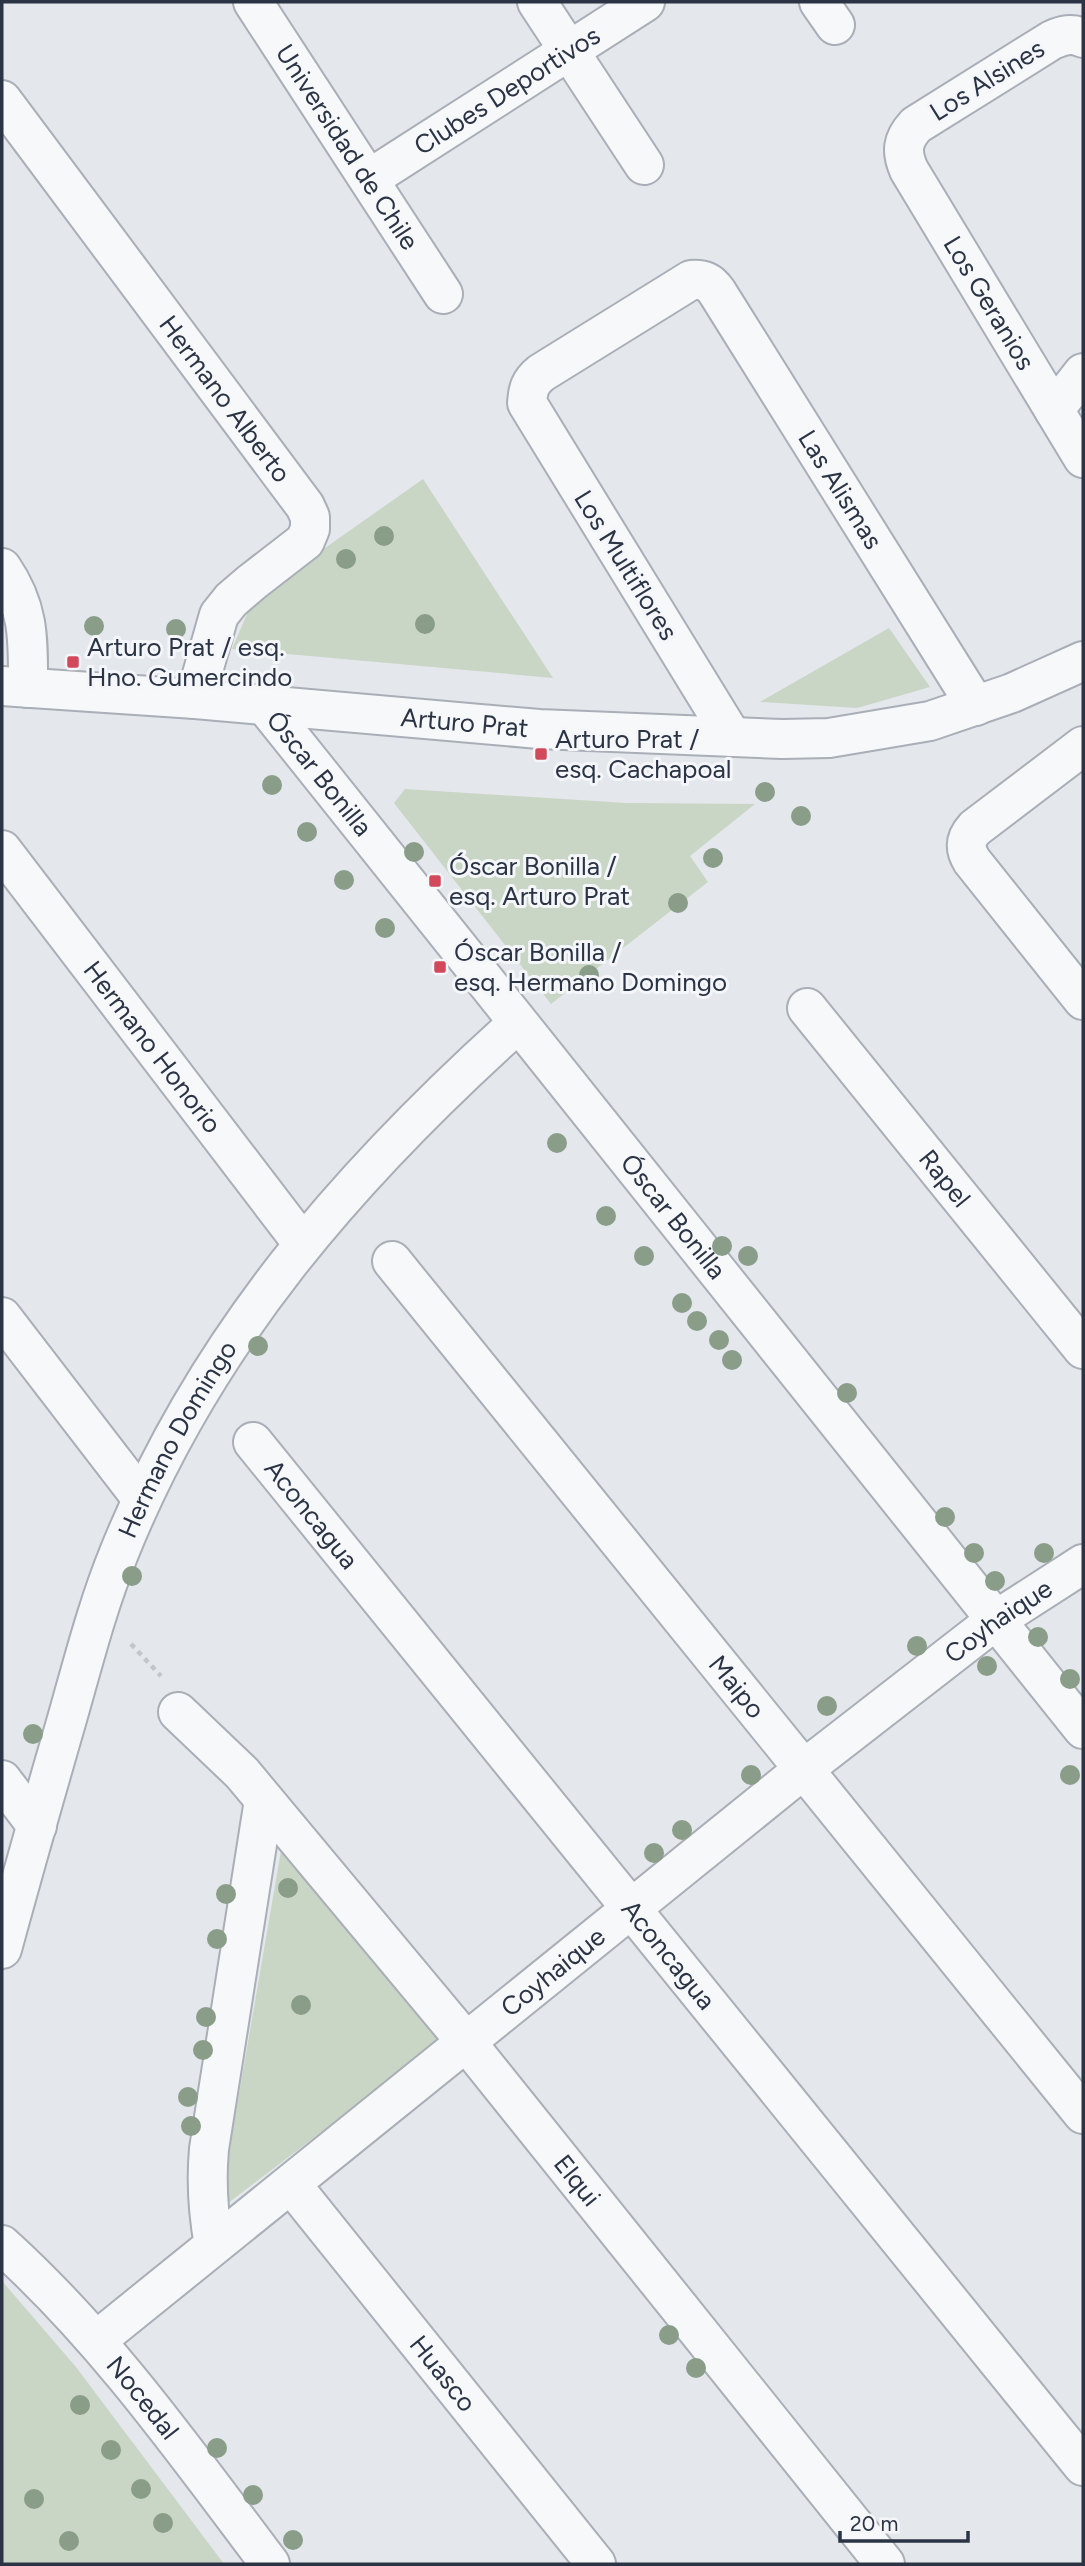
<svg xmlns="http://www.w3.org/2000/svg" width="1085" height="2566" viewBox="0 0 1085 2566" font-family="Figtree,sans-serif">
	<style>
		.green { fill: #c9d6c5 }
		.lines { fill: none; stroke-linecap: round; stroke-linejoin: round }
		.minor-casing { stroke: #a9aeb7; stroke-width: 42 }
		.tertiary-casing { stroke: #a9aeb7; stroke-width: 42 }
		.path { stroke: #c2c5cb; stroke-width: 4.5; stroke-dasharray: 5 5; stroke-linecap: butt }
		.minor { stroke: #f7f8fa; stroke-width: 38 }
		.tertiary { stroke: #f7f8fa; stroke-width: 38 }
		.tree { fill: #899d89 }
		.poi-dot { fill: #d1495b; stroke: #f4f6f9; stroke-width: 2.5 }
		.labels { text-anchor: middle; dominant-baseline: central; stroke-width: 6; stroke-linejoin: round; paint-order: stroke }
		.street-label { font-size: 26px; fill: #2b3445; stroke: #f4f6f9 }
		.poi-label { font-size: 26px; fill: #2b3445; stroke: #f4f6f9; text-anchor: start }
	</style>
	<rect width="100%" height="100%" fill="#e4e7ec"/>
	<g class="green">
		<polygon points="423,479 553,678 232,649 254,598"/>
		<polygon points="889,628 930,687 857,708 760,702"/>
		<polygon points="405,789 626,803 755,804 690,856 708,882 551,1004 394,803"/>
		<polygon points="282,1845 445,2038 219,2210"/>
		<polygon points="2,2281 76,2367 224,2564 2,2564"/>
	</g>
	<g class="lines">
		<defs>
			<g id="minor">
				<path id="s1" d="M253,2L443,294"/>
				<polyline points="537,2 644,165"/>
				<polyline points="819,2 835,25"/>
				<path id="s2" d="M1083,38C1072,33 1063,35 1052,40L916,125C902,140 901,152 909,170L1083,458"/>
				<path id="s3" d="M2,100L305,506L310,517V529L305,541L252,582L231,600L219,615L195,699"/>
				<path id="s4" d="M369,179L645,2"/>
				<polyline points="1054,410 1083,373"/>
				<path d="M2,568C30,609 28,640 28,688"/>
				<path id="s5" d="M732,737L527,403C528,389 530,382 541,373L691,280C704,279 710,282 717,292L976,706"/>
				<path d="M1083,746L975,828C965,839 964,848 972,861L1083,1000"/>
				<path id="s6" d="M2,850L303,1244"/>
				<path id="s7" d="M807,1008L1083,1349"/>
				<path id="s8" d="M392,1261L1083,2114"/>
				<polyline points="2,1317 142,1499"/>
				<path id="s9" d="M253,1442L1083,2466"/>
				<path id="s10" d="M178,1712L242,1773L467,2043L885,2564"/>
				<polyline points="2,1780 37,1826"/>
				<path id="s11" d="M2,1949C23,1872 45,1795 67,1719C83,1663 97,1607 119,1553C205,1339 349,1175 518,1023"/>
				<path id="s12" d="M291,2184L596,2564"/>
				<path d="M214,2245C208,2213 206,2183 209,2149L264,1800"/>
				<path id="s13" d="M97,2340L804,1769L996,1620L1083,1564"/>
			</g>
			<g id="tertiary">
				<path id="s14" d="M2,686L195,699L539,729L782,739L829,738L930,721L1012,693L1083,661"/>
				<path id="s15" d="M264,704L1083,1729"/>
				<path id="s16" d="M2,2245C106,2339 186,2453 270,2564"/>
			</g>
		</defs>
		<use href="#minor" class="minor-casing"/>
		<use href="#tertiary" class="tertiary-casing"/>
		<polyline class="path" points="131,1644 161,1676"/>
		<use href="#minor" class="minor"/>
		<use href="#tertiary" class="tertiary"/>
	</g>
	<g class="tree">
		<circle cx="384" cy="536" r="10"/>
		<circle cx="346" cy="559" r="10"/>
		<circle cx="425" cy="624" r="10"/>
		<circle cx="94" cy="626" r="10"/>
		<circle cx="176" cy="629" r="10"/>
		<circle cx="272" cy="785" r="10"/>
		<circle cx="765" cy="792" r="10"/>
		<circle cx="801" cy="816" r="10"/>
		<circle cx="307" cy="832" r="10"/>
		<circle cx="414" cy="852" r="10"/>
		<circle cx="713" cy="858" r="10"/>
		<circle cx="344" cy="880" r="10"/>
		<circle cx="678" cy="903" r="10"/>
		<circle cx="385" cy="928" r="10"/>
		<circle cx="589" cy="975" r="10"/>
		<circle cx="557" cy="1143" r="10"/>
		<circle cx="606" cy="1216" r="10"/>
		<circle cx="722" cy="1246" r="10"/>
		<circle cx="644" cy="1256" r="10"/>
		<circle cx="748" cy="1256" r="10"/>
		<circle cx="682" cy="1303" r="10"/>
		<circle cx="697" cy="1321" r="10"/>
		<circle cx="719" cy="1340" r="10"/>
		<circle cx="258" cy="1346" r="10"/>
		<circle cx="732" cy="1360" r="10"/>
		<circle cx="847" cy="1393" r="10"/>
		<circle cx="945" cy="1517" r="10"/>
		<circle cx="974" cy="1553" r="10"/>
		<circle cx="1044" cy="1553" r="10"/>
		<circle cx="132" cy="1576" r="10"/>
		<circle cx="995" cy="1581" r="10"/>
		<circle cx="1038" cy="1637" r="10"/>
		<circle cx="917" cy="1646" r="10"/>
		<circle cx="987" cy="1666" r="10"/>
		<circle cx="1070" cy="1679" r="10"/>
		<circle cx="827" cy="1706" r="10"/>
		<circle cx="33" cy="1734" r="10"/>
		<circle cx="751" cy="1775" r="10"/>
		<circle cx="1070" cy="1775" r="10"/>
		<circle cx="682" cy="1830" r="10"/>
		<circle cx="654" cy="1853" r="10"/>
		<circle cx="288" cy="1888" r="10"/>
		<circle cx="226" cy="1894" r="10"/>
		<circle cx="217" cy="1939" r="10"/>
		<circle cx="301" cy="2005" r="10"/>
		<circle cx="206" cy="2017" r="10"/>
		<circle cx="203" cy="2050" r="10"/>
		<circle cx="188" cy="2097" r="10"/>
		<circle cx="191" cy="2126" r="10"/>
		<circle cx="669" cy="2335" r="10"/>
		<circle cx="696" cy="2368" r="10"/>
		<circle cx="80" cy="2405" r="10"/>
		<circle cx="217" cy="2448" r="10"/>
		<circle cx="111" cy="2450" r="10"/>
		<circle cx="141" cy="2489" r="10"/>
		<circle cx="253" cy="2495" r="10"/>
		<circle cx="34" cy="2499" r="10"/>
		<circle cx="163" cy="2523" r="10"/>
		<circle cx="293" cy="2540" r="10"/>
		<circle cx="69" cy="2541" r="10"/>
	</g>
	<g class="poi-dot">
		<rect x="66" y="655" width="14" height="14" rx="3.5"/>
		<rect x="534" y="747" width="14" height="14" rx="3.5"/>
		<rect x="428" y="874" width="14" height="14" rx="3.5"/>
		<rect x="433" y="960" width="14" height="14" rx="3.5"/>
	</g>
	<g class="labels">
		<g class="street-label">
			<text transform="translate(987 80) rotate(-32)">Los Alsines</text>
			<text stroke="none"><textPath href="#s4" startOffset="164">Clubes Deportivos</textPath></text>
			<text stroke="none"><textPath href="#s1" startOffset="173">Universidad de Chile</textPath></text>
			<text stroke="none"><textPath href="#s2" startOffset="397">Los Geranios</textPath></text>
			<text stroke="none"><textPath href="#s3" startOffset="373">Hermano Alberto</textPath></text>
			<text stroke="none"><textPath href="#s5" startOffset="866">Las Alismas</textPath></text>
			<text transform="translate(626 565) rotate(58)">Los Multiflores</text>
			<text stroke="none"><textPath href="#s14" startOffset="464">Arturo Prat</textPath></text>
			<text stroke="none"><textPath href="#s15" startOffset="89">Óscar Bonilla</textPath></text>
			<text stroke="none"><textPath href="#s6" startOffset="248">Hermano Honorio</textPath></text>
			<text stroke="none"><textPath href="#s7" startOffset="219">Rapel</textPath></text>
			<text stroke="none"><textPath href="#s15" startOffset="656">Óscar Bonilla</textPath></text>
			<text stroke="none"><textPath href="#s11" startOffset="541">Hermano Domingo</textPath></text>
			<text stroke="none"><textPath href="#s9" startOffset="93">Aconcagua</textPath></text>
			<text stroke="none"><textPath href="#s13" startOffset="1153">Coyhaique</textPath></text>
			<text stroke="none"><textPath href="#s8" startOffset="548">Maipo</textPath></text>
			<text stroke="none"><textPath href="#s9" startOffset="660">Aconcagua</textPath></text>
			<text stroke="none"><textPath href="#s13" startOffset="586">Coyhaique</textPath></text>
			<text stroke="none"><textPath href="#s10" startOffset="616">Elqui</textPath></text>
			<text stroke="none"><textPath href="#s12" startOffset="243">Huasco</textPath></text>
			<text stroke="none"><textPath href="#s16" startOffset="208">Nocedal</textPath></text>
		</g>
		<g class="poi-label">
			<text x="87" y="647">Arturo Prat / esq.<tspan x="87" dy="30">Hno. Gumercindo</tspan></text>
			<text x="555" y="739">Arturo Prat /<tspan x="555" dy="30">esq. Cachapoal</tspan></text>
			<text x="449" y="866">Óscar Bonilla /<tspan x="449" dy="30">esq. Arturo Prat</tspan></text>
			<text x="454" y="952">Óscar Bonilla /<tspan x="454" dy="30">esq. Hermano Domingo</tspan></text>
		</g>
	</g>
	<rect width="1085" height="2566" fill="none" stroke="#2b3445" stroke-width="7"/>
	<path d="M840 2531v10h128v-10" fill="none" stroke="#2b3445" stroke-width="3.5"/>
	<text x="850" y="2531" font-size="21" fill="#2b3445" stroke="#f4f6f9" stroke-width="5" paint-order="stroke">20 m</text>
</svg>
